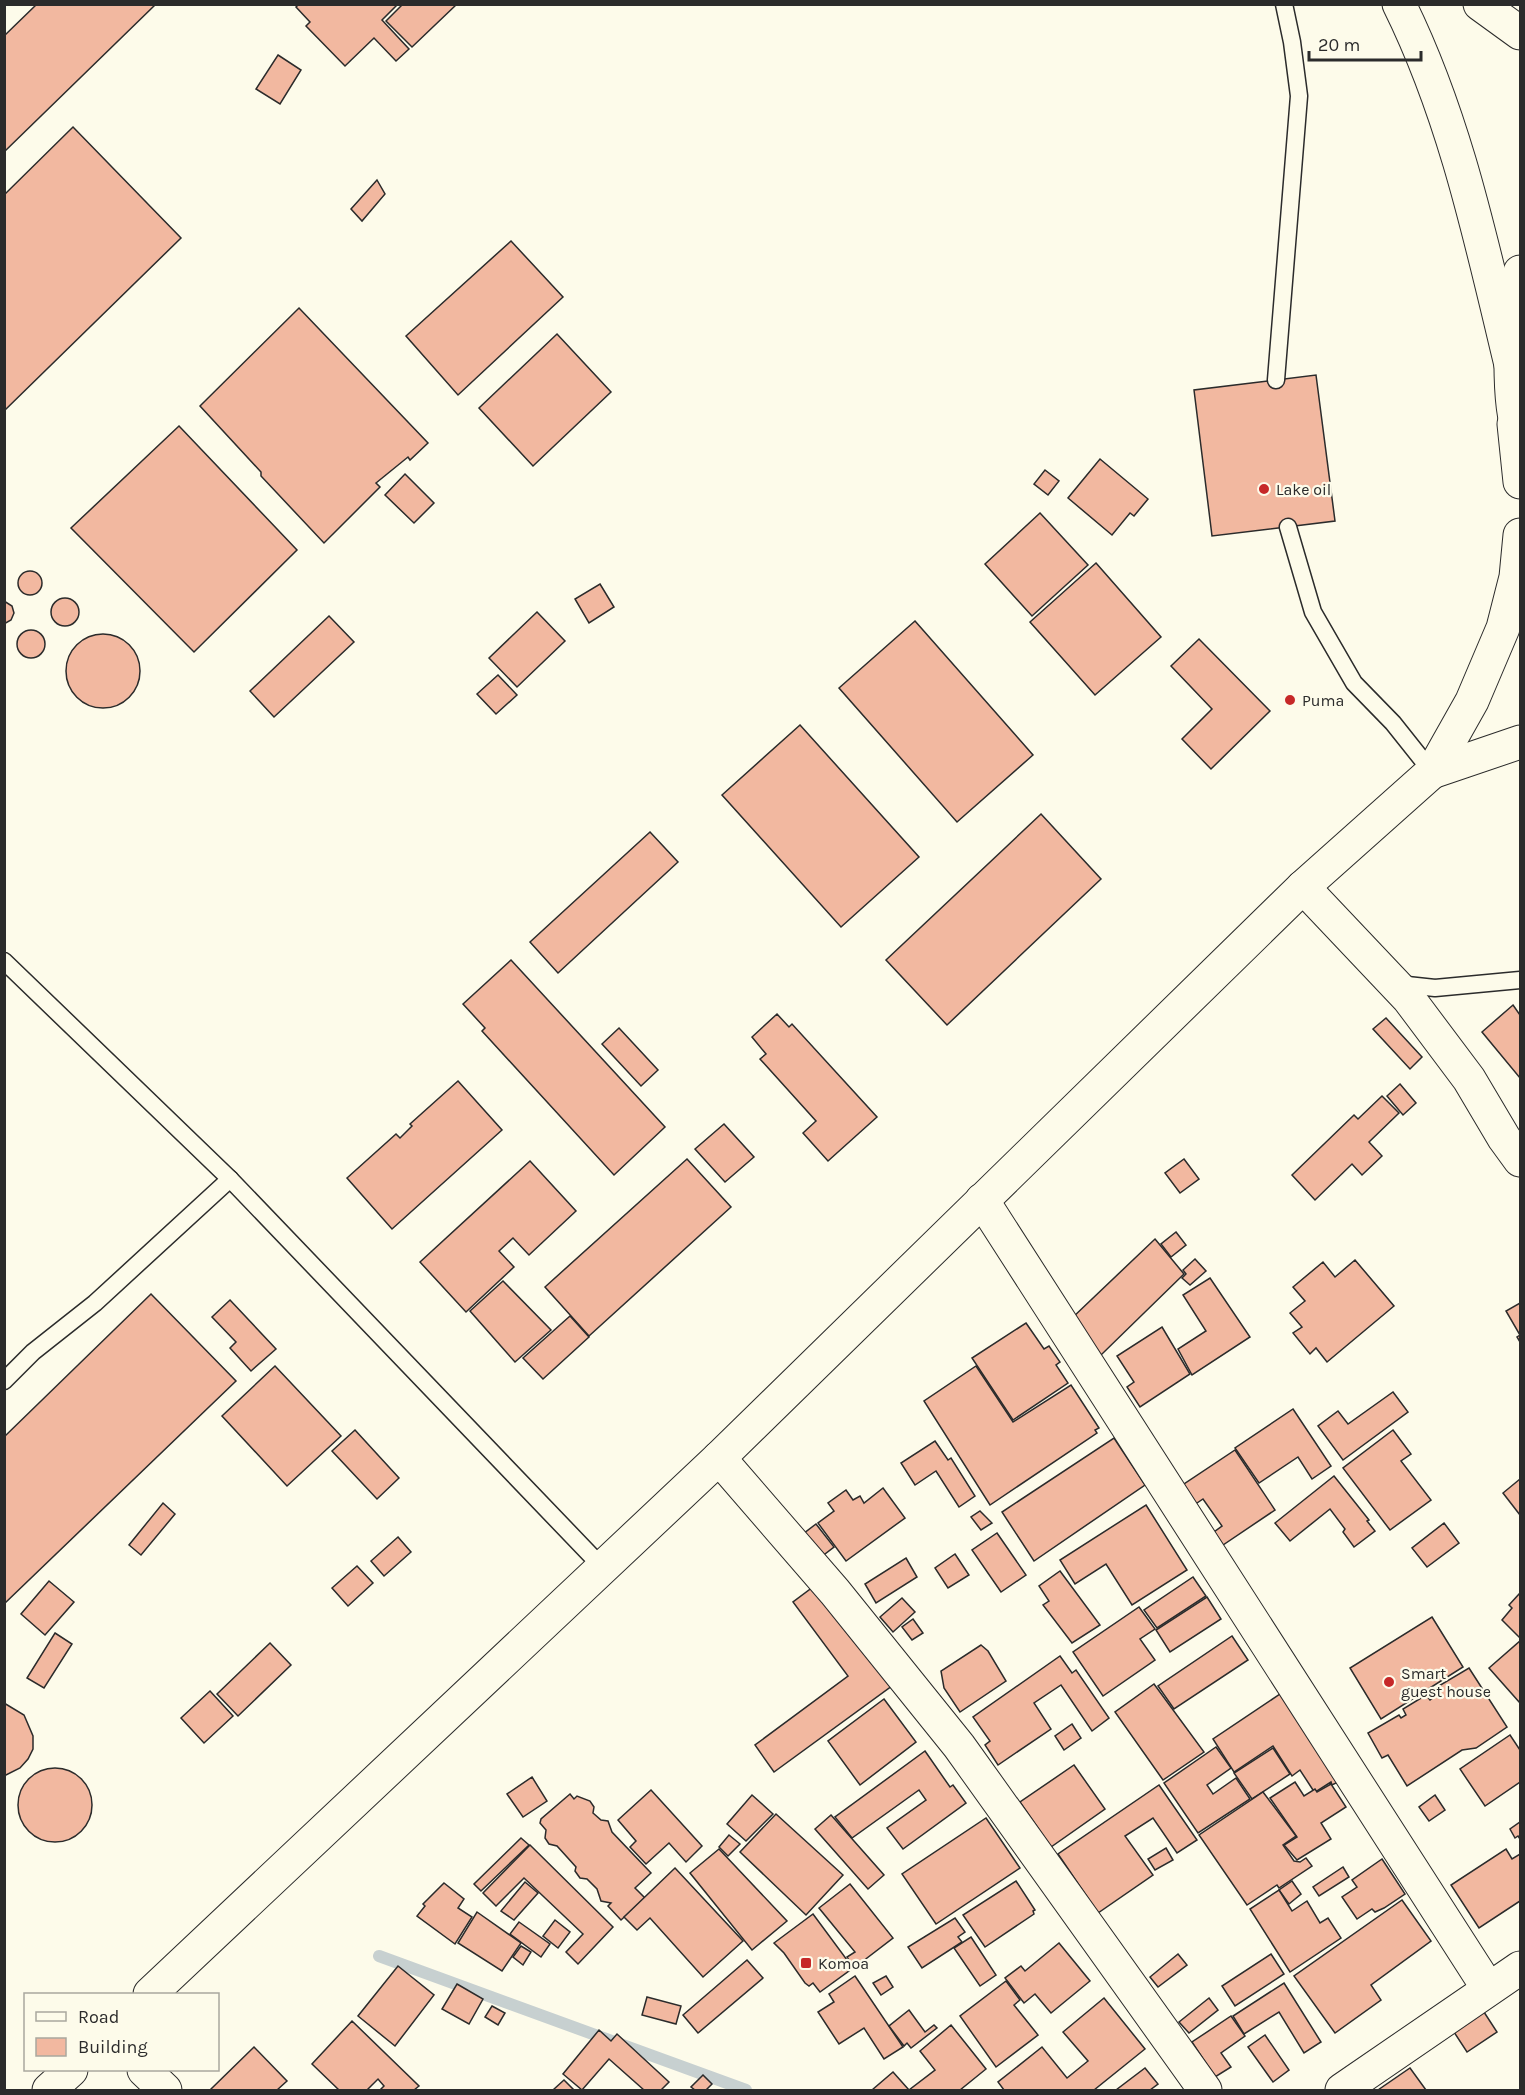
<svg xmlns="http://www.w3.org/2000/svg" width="1525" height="2095" viewBox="0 0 1525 2095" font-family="Karla,sans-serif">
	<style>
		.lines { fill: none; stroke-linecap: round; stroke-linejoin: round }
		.stream { stroke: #c7d0d0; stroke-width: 12 }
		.building { fill: #f2b8a0; stroke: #2b2b2b; stroke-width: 1.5 }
		.service-casing { stroke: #2b2b2b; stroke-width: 19 }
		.minor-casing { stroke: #2b2b2b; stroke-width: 35 }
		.secondary-casing { stroke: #2b2b2b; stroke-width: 35 }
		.trunk-casing { stroke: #2b2b2b; stroke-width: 35 }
		.service { stroke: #fdfbea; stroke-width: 16 }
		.minor { stroke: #fdfbea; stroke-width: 33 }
		.secondary { stroke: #fdfbea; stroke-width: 33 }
		.trunk { stroke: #fdfbea; stroke-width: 33 }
		.poi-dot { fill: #c62828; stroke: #fdfbea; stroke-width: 2 }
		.labels { text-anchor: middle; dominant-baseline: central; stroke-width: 4.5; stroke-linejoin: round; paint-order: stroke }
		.poi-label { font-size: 16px; fill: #2b2b2b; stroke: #fdfbea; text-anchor: start }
	</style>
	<rect width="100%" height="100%" fill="#fdfbea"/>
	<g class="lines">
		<polyline class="stream" points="379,1956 746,2090"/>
	</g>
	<g class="building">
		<polygon points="37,4 156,4 4,152 4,36"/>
		<polygon points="299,4 398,4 382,20 409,49 396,61 374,38 345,66 306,26 310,22 296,7"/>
		<polygon points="403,4 457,4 412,47 386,21"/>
		<polygon points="278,55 301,70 280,104 256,89"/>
		<polygon points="73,127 181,238 4,411 4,195"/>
		<polygon points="377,180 385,194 362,221 351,209"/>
		<polygon points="511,241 563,297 458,395 406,336"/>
		<polygon points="299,308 428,443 410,460 408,457 376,483 380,487 324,543 261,476 261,472 200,406"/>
		<polygon points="557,334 611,392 533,466 479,408"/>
		<polygon points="1316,375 1335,521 1212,536 1194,390"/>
		<polygon points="179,426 297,550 194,652 71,528"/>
		<polygon points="1100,459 1148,499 1134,516 1130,513 1112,535 1068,498"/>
		<polygon points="1045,470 1059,481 1048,495 1034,484"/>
		<polygon points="405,474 434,503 414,523 385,495"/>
		<polygon points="1040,513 1088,565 1032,616 985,564"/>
		<polygon points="1096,563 1161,637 1095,695 1030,622"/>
		<circle cx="30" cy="583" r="12"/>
		<polygon points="600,584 614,607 589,623 575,599"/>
		<circle cx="65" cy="612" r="14"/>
		<polygon points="4,601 12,606 14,613 11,620 4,624"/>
		<polygon points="537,612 565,641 517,687 489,658"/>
		<polygon points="329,616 354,642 274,717 250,691"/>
		<polygon points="915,621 1033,755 957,822 839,688"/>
		<circle cx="31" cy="644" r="14"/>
		<circle cx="103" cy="671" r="37"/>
		<polygon points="1199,639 1270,711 1211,769 1182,739 1212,709 1171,666"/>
		<polygon points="498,675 517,695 496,714 477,694"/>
		<polygon points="800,725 919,857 841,927 722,795"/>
		<polygon points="1041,814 1101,879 947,1025 886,960"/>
		<polygon points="650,832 678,862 558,973 530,942"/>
		<polygon points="511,960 665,1127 614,1175 482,1031 485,1028 463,1004"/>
		<polygon points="1513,1005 1520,1015 1520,1078 1482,1032"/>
		<polygon points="777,1014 789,1027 792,1024 877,1117 828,1161 803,1133 816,1121 760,1059 766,1054 752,1037"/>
		<polygon points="1386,1018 1422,1057 1410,1069 1373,1029"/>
		<polygon points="619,1028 658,1070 641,1086 602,1044"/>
		<polygon points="458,1081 502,1130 392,1229 347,1178 396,1134 400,1138 412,1126 410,1124"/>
		<polygon points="1400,1084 1416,1103 1403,1115 1387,1096"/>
		<polygon points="1382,1096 1399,1113 1369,1142 1382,1156 1362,1175 1352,1164 1315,1200 1292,1175 1354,1115 1358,1119"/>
		<polygon points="724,1124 754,1157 725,1182 695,1149"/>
		<polygon points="687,1159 731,1207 589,1336 545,1287"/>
		<polygon points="1184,1159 1199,1179 1180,1193 1165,1173"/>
		<polygon points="530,1161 576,1211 529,1255 513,1238 499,1251 514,1267 466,1312 420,1262"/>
		<polygon points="1176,1232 1186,1245 1171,1257 1161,1244"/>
		<polygon points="1155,1239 1184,1274 1101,1355 1071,1319"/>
		<polygon points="1195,1259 1206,1271 1190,1285 1182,1278 1186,1274 1183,1270"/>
		<polygon points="1355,1260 1394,1306 1327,1362 1316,1348 1310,1354 1293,1333 1302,1327 1290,1313 1305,1301 1293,1287 1323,1262 1335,1277"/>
		<polygon points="1210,1278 1250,1337 1192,1375 1178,1349 1206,1331 1183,1295"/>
		<polygon points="503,1281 551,1330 515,1362 470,1311"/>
		<polygon points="151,1294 236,1381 4,1604 4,1437"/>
		<polygon points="230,1300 276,1349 251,1371 230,1348 236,1342 212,1317"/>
		<polygon points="1520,1303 1520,1342 1517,1337 1520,1335 1506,1311"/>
		<polygon points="570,1316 589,1337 543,1379 523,1358"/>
		<polygon points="1026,1323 1044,1349 1049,1346 1060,1362 1056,1365 1068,1383 1013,1420 972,1358"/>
		<polygon points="1162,1327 1190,1374 1140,1407 1127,1387 1134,1382 1117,1356"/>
		<polygon points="275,1366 341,1436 287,1486 222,1416"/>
		<polygon points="976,1366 1013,1422 1071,1385 1099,1428 1095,1430 1097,1433 990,1505 924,1401"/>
		<polygon points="1393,1392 1408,1412 1343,1460 1318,1426 1338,1411 1348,1424"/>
		<polygon points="1293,1409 1331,1466 1312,1479 1298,1457 1259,1483 1235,1448"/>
		<polygon points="355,1430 399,1478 377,1499 332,1451"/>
		<polygon points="1393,1430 1411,1454 1401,1461 1431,1500 1390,1530 1343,1468"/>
		<polygon points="1114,1438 1145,1485 1034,1561 1002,1512"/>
		<polygon points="935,1441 948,1460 951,1458 975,1496 959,1507 936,1471 915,1485 901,1463"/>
		<polygon points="1235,1450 1275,1510 1223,1545 1214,1532 1222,1526 1203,1499 1194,1505 1181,1486"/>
		<polygon points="1334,1476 1369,1520 1367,1521 1375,1531 1354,1547 1343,1532 1345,1529 1330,1509 1290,1541 1275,1523"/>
		<polygon points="1520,1479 1520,1515 1503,1493"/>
		<polygon points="883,1488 905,1518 846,1561 818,1523 834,1511 828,1503 846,1490 853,1500 860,1496 864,1503"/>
		<polygon points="163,1503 175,1514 141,1555 129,1545"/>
		<polygon points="1146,1505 1187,1570 1132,1605 1106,1564 1075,1584 1060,1560"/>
		<polygon points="980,1511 992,1523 981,1530 971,1517"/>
		<polygon points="1444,1523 1459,1543 1427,1567 1412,1548"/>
		<polygon points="816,1524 834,1547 821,1557 803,1534"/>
		<polygon points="997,1533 1026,1575 1001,1592 972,1550"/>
		<polygon points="398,1537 411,1552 384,1576 371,1561"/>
		<polygon points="955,1554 969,1575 948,1588 935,1568"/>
		<polygon points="906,1558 917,1577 876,1603 865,1584"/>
		<polygon points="357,1566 373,1583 348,1606 332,1588"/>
		<polygon points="1060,1571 1100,1625 1072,1643 1043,1605 1049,1601 1039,1586"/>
		<polygon points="1193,1577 1206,1596 1157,1628 1144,1610"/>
		<polygon points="49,1581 74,1602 45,1635 21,1614"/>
		<polygon points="821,1581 900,1680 774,1772 755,1745 848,1676 793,1602"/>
		<polygon points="1520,1593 1520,1638 1502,1620 1512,1608 1509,1605"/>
		<polygon points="1207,1597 1221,1619 1170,1652 1156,1630"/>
		<polygon points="902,1598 915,1612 893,1632 880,1617"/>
		<polygon points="1139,1607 1155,1629 1140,1639 1155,1660 1103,1696 1073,1652"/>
		<polygon points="1432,1617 1463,1667 1381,1719 1350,1668"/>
		<polygon points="913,1619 923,1633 912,1640 902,1627"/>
		<polygon points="55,1633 72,1644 44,1688 27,1678"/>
		<polygon points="1232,1636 1248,1660 1174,1709 1158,1686"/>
		<polygon points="1520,1641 1520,1703 1489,1668"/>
		<polygon points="270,1643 291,1665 238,1716 217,1694"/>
		<polygon points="981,1645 988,1651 1006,1681 960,1712 944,1688 941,1671"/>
		<polygon points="1060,1656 1072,1673 1076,1670 1109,1718 1092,1731 1061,1685 1034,1703 1051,1729 998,1765 985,1745 990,1741 973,1717"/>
		<polygon points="1469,1668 1507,1727 1476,1748 1462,1750 1407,1786 1388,1755 1382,1758 1368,1733 1399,1715 1401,1718 1406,1715 1403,1709 1426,1695 1430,1700 1440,1693 1437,1687"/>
		<polygon points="1154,1684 1204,1752 1163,1780 1115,1712"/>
		<polygon points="210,1691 233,1716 204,1743 181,1718"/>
		<polygon points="1283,1692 1338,1782 1332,1785 1331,1782 1317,1791 1313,1790 1300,1770 1292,1776 1273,1746 1234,1772 1213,1739"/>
		<polygon points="884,1699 916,1742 860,1785 828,1741"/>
		<polygon points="4,1703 24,1715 33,1736 33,1749 28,1759 20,1768 4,1776"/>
		<polygon points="1072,1724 1081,1738 1064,1750 1055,1736"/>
		<polygon points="1510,1735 1520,1750 1520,1782 1485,1806 1460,1769"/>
		<polygon points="1216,1747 1231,1768 1207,1785 1213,1794 1236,1778 1250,1799 1198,1833 1164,1783"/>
		<polygon points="1273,1748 1290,1774 1252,1799 1234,1773"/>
		<polygon points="925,1751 950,1787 953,1785 966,1803 903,1849 887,1828 926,1800 919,1790 852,1838 835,1817"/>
		<polygon points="1074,1765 1105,1809 1051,1847 1020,1802"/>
		<circle cx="55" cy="1805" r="37"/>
		<polygon points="532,1777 547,1801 523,1817 507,1794"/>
		<polygon points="1295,1782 1304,1796 1315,1789 1317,1792 1331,1784 1346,1807 1321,1823 1331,1839 1297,1860 1284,1845 1297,1837 1270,1798"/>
		<polygon points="1159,1785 1197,1840 1177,1853 1153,1818 1125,1836 1153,1875 1098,1913 1058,1854"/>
		<polygon points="651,1790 702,1846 686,1862 669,1843 646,1864 630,1847 636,1841 618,1820"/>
		<polygon points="1263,1792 1296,1836 1283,1845 1294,1861 1300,1862 1306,1858 1312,1866 1279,1888 1277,1885 1247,1905 1199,1835"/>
		<polygon points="570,1794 574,1799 577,1796 590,1801 594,1807 593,1813 601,1820 608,1821 612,1832 651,1873 635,1888 645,1898 621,1920 608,1906 611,1903 601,1901 597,1889 587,1879 580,1878 575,1871 576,1867 557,1846 549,1844 545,1838 546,1830 540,1823 541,1819"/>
		<polygon points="752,1795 773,1814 746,1841 727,1824"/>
		<polygon points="1435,1795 1445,1810 1429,1821 1419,1807"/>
		<polygon points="776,1814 843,1875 806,1915 740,1852"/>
		<polygon points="831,1815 884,1875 868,1889 815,1829"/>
		<polygon points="986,1818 1020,1868 936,1924 902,1874"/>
		<polygon points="1520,1822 1520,1839 1518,1836 1515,1838 1510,1829"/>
		<polygon points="729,1835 740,1844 728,1856 719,1847"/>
		<polygon points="521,1838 529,1845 481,1891 474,1884"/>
		<polygon points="530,1845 613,1927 578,1964 566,1952 583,1934 524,1878 496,1906 483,1893"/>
		<polygon points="1166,1848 1173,1860 1155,1870 1148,1859"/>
		<polygon points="719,1849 787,1921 752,1950 690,1873"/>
		<polygon points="1506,1849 1512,1859 1520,1854 1520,1901 1479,1928 1451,1885"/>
		<polygon points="1382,1859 1405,1894 1384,1908 1375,1912 1372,1909 1357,1919 1342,1897 1357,1887 1352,1880"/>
		<polygon points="1343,1867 1349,1877 1319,1896 1313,1887"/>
		<polygon points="675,1868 743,1941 703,1977 650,1918 637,1930 624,1917"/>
		<polygon points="1016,1881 1035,1910 1033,1911 1034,1914 985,1947 963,1915"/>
		<polygon points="1292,1881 1301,1894 1289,1904 1279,1890"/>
		<polygon points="525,1882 538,1893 514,1920 501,1911"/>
		<polygon points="444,1883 464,1899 458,1908 472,1917 455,1944 417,1916 425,1906 423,1904"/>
		<polygon points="850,1884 893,1938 854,1968 847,1957 855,1952 819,1908"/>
		<polygon points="1279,1890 1292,1911 1307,1901 1320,1923 1328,1918 1341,1938 1290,1972 1250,1909"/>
		<polygon points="1402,1900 1431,1941 1371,1985 1381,2000 1335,2033 1294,1976"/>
		<polygon points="477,1912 521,1943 502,1971 458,1943"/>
		<polygon points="813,1914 853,1968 820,1992 813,1983 809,1986 805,1983 784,1953 774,1943"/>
		<polygon points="955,1918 965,1932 958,1937 962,1942 922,1968 908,1947"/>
		<polygon points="555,1920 570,1932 558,1948 543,1936"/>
		<polygon points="519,1922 550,1944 541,1957 510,1934"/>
		<polygon points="971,1937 996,1975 980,1986 954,1948"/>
		<polygon points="1059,1943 1090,1981 1051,2013 1035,1994 1024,2003 1005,1978 1021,1966 1025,1971"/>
		<polygon points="521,1946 531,1952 523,1965 513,1957"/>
		<polygon points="1178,1954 1187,1965 1158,1987 1150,1977"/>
		<polygon points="1271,1954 1284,1974 1235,2006 1222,1986"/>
		<polygon points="747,1960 763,1978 698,2033 683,2015"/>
		<polygon points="398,1966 434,1995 395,2046 358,2016"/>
		<polygon points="855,1976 903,2047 884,2059 864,2028 839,2044 818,2012 834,2002 829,1994"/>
		<polygon points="886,1976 893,1987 881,1995 873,1983"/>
		<polygon points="1006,1981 1020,2000 1014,2005 1038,2035 996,2067 960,2016"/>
		<polygon points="1284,1983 1321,2042 1304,2053 1279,2012 1244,2034 1233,2016"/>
		<polygon points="457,1984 483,1999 469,2024 442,2009"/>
		<polygon points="647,1997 681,2006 676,2024 642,2015"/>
		<polygon points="1104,1998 1145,2049 1094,2090 1004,2090 998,2082 1042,2047 1067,2078 1088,2061 1063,2032"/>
		<polygon points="1209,1998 1218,2010 1189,2033 1179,2022"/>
		<polygon points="492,2006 505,2013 498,2025 485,2017"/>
		<polygon points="1482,2009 1497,2032 1467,2052 1452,2029"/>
		<polygon points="909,2010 925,2032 934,2025 937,2028 911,2048 907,2043 904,2046 889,2026"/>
		<polygon points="1231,2016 1245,2036 1221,2053 1231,2067 1215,2077 1192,2042"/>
		<polygon points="352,2021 419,2086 414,2090 380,2090 384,2086 378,2079 367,2090 339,2090 312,2064"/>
		<polygon points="951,2025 986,2069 960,2090 909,2090 935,2070 920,2051"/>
		<polygon points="599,2030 611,2041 617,2034 669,2082 661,2090 644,2090 609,2059 582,2090 563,2074"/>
		<polygon points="1265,2035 1289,2070 1273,2082 1248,2047"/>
		<polygon points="254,2047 287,2081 277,2090 210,2090"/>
		<polygon points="1145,2068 1158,2084 1150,2090 1116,2090"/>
		<polygon points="1410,2068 1426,2090 1378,2090"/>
		<polygon points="893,2072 909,2090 872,2090"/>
		<polygon points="703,2075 712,2084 706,2090 695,2090 691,2087"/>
		<polygon points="564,2080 574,2090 553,2090"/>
	</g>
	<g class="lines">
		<defs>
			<g id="service">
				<polyline points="1276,380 1299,96 1292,42 1284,4"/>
				<polyline points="1288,527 1313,612 1354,683 1393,723 1432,772"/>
				<polyline points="4,961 230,1179 602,1567"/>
				<polyline points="1398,984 1435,988 1520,980"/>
				<polyline points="4,1381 33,1352 95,1303 230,1179"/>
			</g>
			<g id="minor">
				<polyline points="1303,887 1409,999 1469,1079 1504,1138 1520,1160"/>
				<polyline points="982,1200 1488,1988"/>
				<polyline points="719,1458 835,1592 959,1746 1205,2090"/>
				<polyline points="144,2070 165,2090"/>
				<polyline points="1342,2090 1520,1968"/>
			</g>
			<g id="secondary">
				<polyline points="1514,424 1520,482"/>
				<polyline points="1432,772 1520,742"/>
				<polyline points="150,1994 719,1458 1303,887 1432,772 1472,701 1503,628 1516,577 1520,535"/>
				<polyline points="49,2090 71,2070"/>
			</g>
			<g id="trunk">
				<path d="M1399,4C1456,119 1482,245 1512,369"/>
				<polyline points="1480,4 1520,33"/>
				<path d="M1520,272C1518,285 1513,300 1512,313C1511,338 1508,415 1520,433"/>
			</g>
		</defs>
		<use href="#service" class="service-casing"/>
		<use href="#minor" class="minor-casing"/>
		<use href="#secondary" class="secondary-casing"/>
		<use href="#trunk" class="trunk-casing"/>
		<use href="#service" class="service"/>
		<use href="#minor" class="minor"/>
		<use href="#secondary" class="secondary"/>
		<use href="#trunk" class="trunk"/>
	</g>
	<g class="poi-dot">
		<circle cx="1264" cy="489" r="6"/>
		<circle cx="1290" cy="700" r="6"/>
		<circle cx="1389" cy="1682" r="6"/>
		<rect x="800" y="1957" width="12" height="12" rx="3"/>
	</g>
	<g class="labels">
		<g class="poi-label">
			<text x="1276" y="489">Lake oil</text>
			<text x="1302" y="700">Puma</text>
			<text x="1401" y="1673">Smart<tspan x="1401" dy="18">guest house</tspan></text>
			<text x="818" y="1963">Komoa</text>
		</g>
	</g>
	<rect width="1525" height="2095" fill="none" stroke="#2b2b2b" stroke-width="12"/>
	<rect x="24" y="1993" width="195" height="78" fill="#fdfbea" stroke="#a9a89e" stroke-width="1.5"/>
	<rect x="36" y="2012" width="30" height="9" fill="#fdfbea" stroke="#a9a89e" stroke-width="1.5"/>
	<text x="78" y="2023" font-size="18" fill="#2b2b2b">Road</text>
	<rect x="36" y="2038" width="30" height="18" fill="#f2b8a0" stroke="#a9a89e" stroke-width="1.5"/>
	<text x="78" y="2053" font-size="18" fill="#2b2b2b">Building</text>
	<path d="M1309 51v9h112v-9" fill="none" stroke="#2b2b2b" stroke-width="3"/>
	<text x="1318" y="51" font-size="18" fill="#2b2b2b" stroke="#fdfbea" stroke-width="4.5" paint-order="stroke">20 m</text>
</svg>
